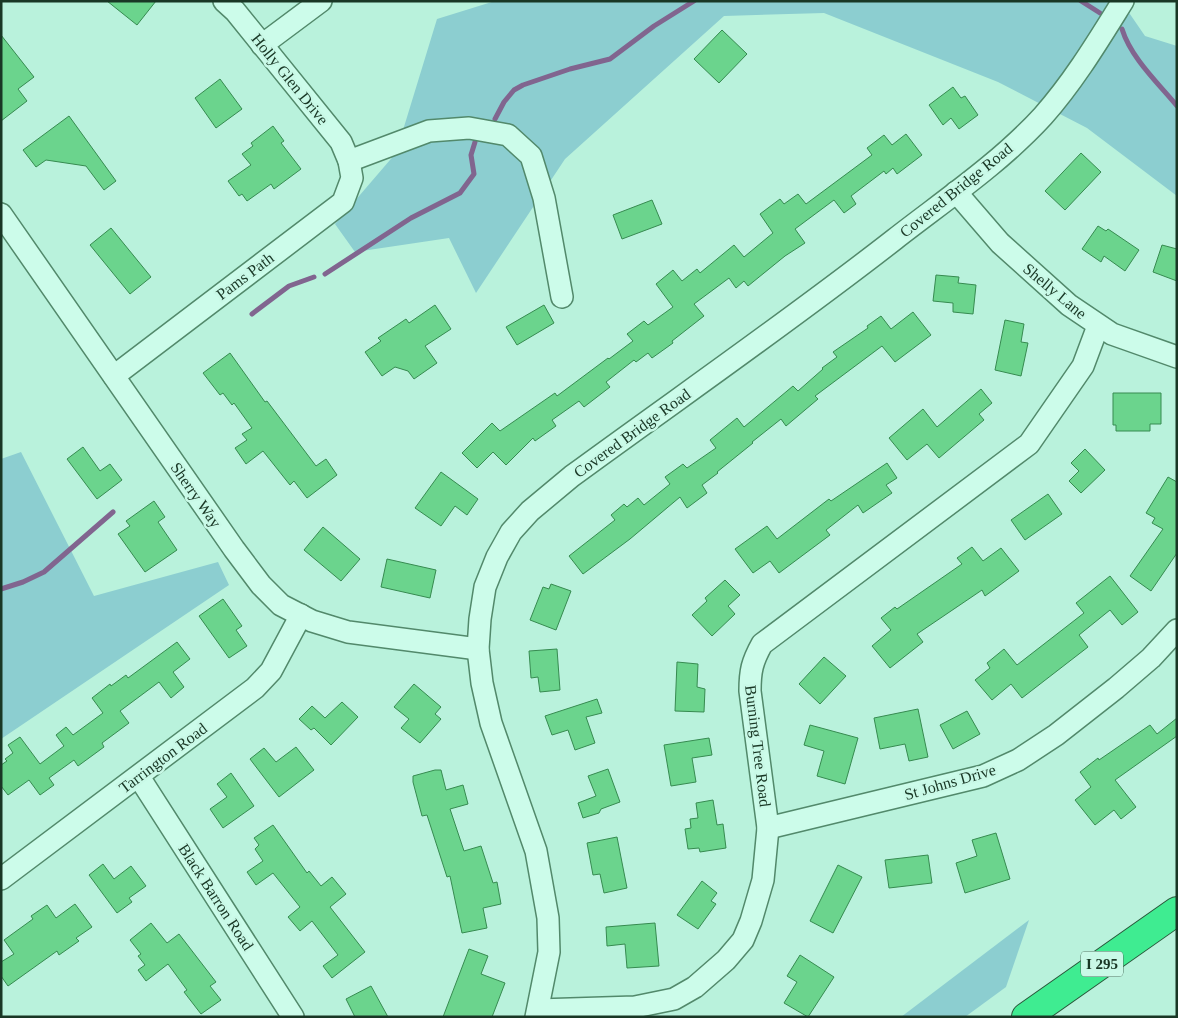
<svg xmlns="http://www.w3.org/2000/svg" width="1178" height="1018" viewBox="0 0 1178 1018" font-family="'Times New Roman',serif">
	<style>
		.green { fill: #8cced0 }
		.lines { fill: none; stroke-linecap: round; stroke-linejoin: round }
		.stream { stroke: #81658f; stroke-width: 5 }
		.building { fill: #6bd48d; stroke: #368b50 }
		.minor-casing { stroke: #52896b; stroke-width: 24 }
		.highway-casing { stroke: #285639; stroke-width: 30 }
		.minor { stroke: #ccfcea; stroke-width: 21 }
		.highway { stroke: #3fec91; stroke-width: 28 }
		.labels { text-anchor: middle; dominant-baseline: central; stroke-width: 5; stroke-linejoin: round; paint-order: stroke }
		.shield { fill: #c9f9e7; stroke: #4e715f; stroke-width: 1 }
		.shield-label { font-size: 15px; font-weight: bold; fill: #193725 }
		.street-label { font-size: 16px; fill: #193725; stroke: #c9f9e7 }
	</style>
	<rect width="100%" height="100%" fill="#b9f2dc"/>
	<g class="green">
		<polygon points="495,1 1121,1 1145,36 1177,46 1177,196 1087,128 998,82 824,13 724,16 565,159 476,293 449,238 355,252 335,224 396,153 437,19"/>
		<polygon points="21,452 94,596 218,562 229,585 1,739 1,459"/>
		<polygon points="1029,920 1006,987 965,1017 901,1017"/>
	</g>
	<g class="lines">
		<g class="stream">
			<polyline points="1081,1 1100,13"/>
			<path d="M1122,29C1131,58 1158,83 1177,106"/>
			<polyline points="495,119 504,102 514,90 523,85 570,69 610,59 654,26 694,1"/>
			<polyline points="325,274 411,218 460,193 474,174 471,155 475,142"/>
			<polyline points="252,314 289,286 314,277"/>
			<polyline points="1,589 23,582 44,572 113,512"/>
		</g>
	</g>
	<g class="building">
		<polygon points="107,1 156,1 137,25"/>
		<polygon points="722,30 747,54 719,83 694,59"/>
		<polygon points="1,35 34,77 18,89 27,101 1,121"/>
		<polygon points="220,79 242,109 216,128 195,98"/>
		<polygon points="953,87 961,98 965,96 978,115 959,129 951,118 943,125 929,105"/>
		<polygon points="69,116 116,181 104,190 86,166 46,160 36,167 23,150"/>
		<polygon points="273,126 284,141 281,143 301,169 274,189 271,184 247,201 242,194 239,196 228,181 251,165 242,154 253,146 251,143"/>
		<polygon points="906,134 922,155 897,174 893,168 886,174 884,171 851,196 856,204 844,213 834,200 795,229 805,243 785,256 748,286 744,281 736,288 729,278 694,304 704,316 672,341 673,343 652,358 648,353 636,362 634,360 606,382 610,387 584,407 579,401 552,420 556,426 535,441 533,438 506,465 493,452 477,468 462,453 492,423 500,431 555,393 557,396 608,358 609,359 633,341 627,334 644,321 648,325 673,307 656,284 673,270 682,281 697,269 700,273 734,245 744,257 773,233 760,214 780,199 784,204 798,194 806,204 872,155 867,148 884,135 892,145"/>
		<polygon points="1081,153 1101,172 1065,210 1045,191"/>
		<polygon points="652,200 662,224 622,239 613,215"/>
		<polygon points="1098,226 1106,231 1108,229 1139,250 1125,271 1104,256 1101,262 1082,249"/>
		<polygon points="111,228 151,277 130,294 90,245"/>
		<polygon points="1162,245 1177,249 1177,281 1153,272"/>
		<polygon points="936,275 959,277 958,283 976,285 973,314 953,312 953,303 933,301"/>
		<polygon points="435,305 451,329 425,346 437,363 414,379 408,371 395,367 382,376 365,352 381,341 378,338 406,319 409,323"/>
		<polygon points="544,305 554,323 517,345 506,327"/>
		<polygon points="913,312 931,335 895,362 882,346 815,396 818,399 786,426 781,419 752,442 753,443 717,472 718,473 702,485 707,493 687,508 680,497 630,539 583,574 569,556 615,520 611,515 624,504 627,507 638,498 644,505 670,484 665,477 683,464 687,468 716,448 710,440 737,418 744,427 793,386 798,391 823,369 822,368 837,357 833,352 868,328 867,326 881,316 891,329"/>
		<polygon points="1005,320 1024,324 1021,342 1028,343 1021,376 995,370"/>
		<polygon points="230,353 265,402 267,401 316,466 326,459 337,475 307,498 294,481 290,485 263,451 246,464 235,448 247,440 242,434 252,428 234,403 232,405 223,393 220,395 203,373"/>
		<polygon points="981,389 992,403 979,414 984,420 939,458 927,444 907,460 889,438 923,409 937,427"/>
		<polygon points="1113,393 1161,393 1161,424 1150,424 1150,431 1116,431 1116,425 1113,425"/>
		<polygon points="83,447 100,471 110,464 122,480 97,499 67,459"/>
		<polygon points="1085,449 1105,470 1081,493 1069,481 1079,471 1071,463"/>
		<polygon points="887,463 897,478 886,485 892,493 863,513 858,505 826,530 830,535 779,573 770,561 753,573 735,549 767,526 777,539 829,499 831,501"/>
		<polygon points="441,472 478,499 467,515 455,506 441,526 415,508"/>
		<polygon points="1168,477 1177,482 1177,553 1151,591 1130,576 1163,529 1152,523 1155,518 1146,513"/>
		<polygon points="1048,494 1062,514 1025,540 1011,520"/>
		<polygon points="154,501 165,517 158,522 177,550 145,572 118,534 130,526 126,521"/>
		<polygon points="323,527 360,559 341,581 304,550"/>
		<polygon points="972,547 983,561 1001,548 1019,571 985,596 982,590 917,634 923,642 890,668 872,646 891,630 881,618 895,607 897,609 962,564 957,558"/>
		<polygon points="387,559 436,570 430,598 381,587"/>
		<polygon points="1110,576 1138,612 1122,625 1110,610 1079,635 1088,647 1022,698 1011,684 992,700 975,680 990,668 987,663 1004,649 1017,665 1084,613 1076,603"/>
		<polygon points="725,580 740,595 728,606 735,614 712,636 692,615 707,601 705,598"/>
		<polygon points="551,584 571,591 556,630 530,620 543,587 549,589"/>
		<polygon points="223,599 242,626 236,630 247,646 229,658 199,616"/>
		<polygon points="177,642 190,659 173,672 184,687 171,698 159,682 120,711 129,723 102,743 104,747 78,766 74,760 49,778 54,785 40,795 29,780 8,795 1,786 1,765 7,761 5,759 13,753 8,745 20,737 40,764 64,746 56,735 66,727 73,735 103,713 92,698 110,684 111,686 126,675 128,678"/>
		<polygon points="557,649 560,690 540,692 538,677 531,678 529,651"/>
		<polygon points="824,657 846,676 820,704 799,684"/>
		<polygon points="677,662 698,664 697,687 705,689 704,712 675,711"/>
		<polygon points="414,684 441,707 435,714 441,719 420,743 401,728 409,719 394,707"/>
		<polygon points="597,699 602,713 586,717 595,743 575,750 568,730 552,735 545,716"/>
		<polygon points="342,702 358,717 331,745 314,728 311,730 299,719 312,706 325,718"/>
		<polygon points="918,709 928,757 909,761 905,744 880,749 874,718"/>
		<polygon points="967,711 980,734 953,749 940,725"/>
		<polygon points="1177,718 1177,736 1115,780 1136,807 1121,819 1114,810 1095,825 1075,800 1091,787 1080,772 1098,758 1099,760 1150,725 1157,734"/>
		<polygon points="810,725 858,738 845,784 817,776 824,751 804,745"/>
		<polygon points="709,738 712,755 692,758 696,782 671,786 664,745"/>
		<polygon points="296,747 314,770 279,797 250,759 264,748 276,762"/>
		<polygon points="608,769 620,802 601,809 599,813 583,818 578,803 596,796 588,776"/>
		<polygon points="435,770 441,770 446,790 463,785 468,804 450,809 464,851 481,846 493,883 497,882 501,904 483,908 487,928 462,933 450,876 447,877 427,815 422,816 413,782 413,776"/>
		<polygon points="231,773 254,806 223,828 210,809 227,797 217,784"/>
		<polygon points="713,800 717,825 723,824 726,848 700,852 699,848 688,849 685,829 691,828 690,819 698,818 696,803"/>
		<polygon points="273,825 307,873 309,871 321,886 332,877 346,894 330,907 365,952 332,978 323,966 338,955 312,921 300,931 288,917 300,907 273,873 256,885 247,872 263,861 255,849 259,845 254,838"/>
		<polygon points="996,833 1010,879 965,893 956,863 977,856 972,840"/>
		<polygon points="617,837 627,888 604,893 600,874 593,875 587,843"/>
		<polygon points="928,855 932,883 889,888 885,860"/>
		<polygon points="103,864 114,879 131,866 146,886 129,898 132,902 117,913 89,875"/>
		<polygon points="838,865 862,877 833,933 810,921"/>
		<polygon points="702,881 717,893 711,901 716,904 698,929 677,915"/>
		<polygon points="75,904 92,927 76,938 79,941 59,955 57,951 8,986 1,976 1,962 14,954 4,940 33,919 31,916 47,905 56,918"/>
		<polygon points="151,923 167,943 179,934 216,982 210,986 221,1000 201,1014 184,992 187,990 168,964 146,981 138,970 145,965 138,956 141,954 130,940"/>
		<polygon points="655,923 659,966 627,968 625,944 607,946 606,927"/>
		<polygon points="469,949 488,956 481,974 505,983 492,1017 443,1017"/>
		<polygon points="800,955 834,977 808,1017 784,1003 797,982 787,976"/>
		<polygon points="371,986 388,1017 355,1017 346,999"/>
	</g>
	<g class="lines">
		<defs>
			<g id="minor">
				<polyline points="262,45 321,1"/>
				<polyline points="349,161 429,131 469,128 508,135 531,156 544,198 562,297"/>
				<polyline points="956,192 1000,243 1069,305 1112,334 1177,357"/>
				<polyline points="1,214 234,549 261,585 281,605 312,621 348,632 478,649"/>
				<polyline points="114,376 343,202 352,178 349,161 341,142 235,11 224,1"/>
				<polyline points="139,777 293,1017"/>
				<polyline points="768,828 983,776 1018,760 1056,735 1116,688 1151,658 1177,630"/>
				<polyline points="1,879 255,688 271,671 301,615"/>
				<path d="M538,1010L635,1007L674,999L695,987L726,960L743,940L751,921L763,880L768,828L750,691C750,671 752,662 762,644L1029,444L1083,366L1098,326"/>
				<path d="M536,1017L549,952L548,918L536,851L491,723L482,683L478,649L480,619L485,587L497,557L511,532L530,511L572,476C680,397 790,321 895,239C945,200 1000,163 1043,116C1074,81 1098,41 1123,1"/>
			</g>
			<polyline id="highway" points="1026,1017 1177,911"/>
		</defs>
		<use href="#minor" class="minor-casing"/>
		<use href="#highway" class="highway-casing"/>
		<use href="#minor" class="minor"/>
		<use href="#highway" class="highway"/>
	</g>
	<g class="labels">
		<rect class="shield" x="1081" y="951.5" width="42" height="25" rx="4"/>
		<g class="shield-label">
			<text x="1102" y="964">I 295</text>
		</g>
		<g class="street-label">
			<text transform="translate(290 79) rotate(51)">Holly Glen Drive</text>
			<text transform="translate(956 190) rotate(-39)">Covered Bridge Road</text>
			<text transform="translate(245 276) rotate(-37)">Pams Path</text>
			<text transform="translate(1055 291) rotate(40)">Shelly Lane</text>
			<text transform="translate(632 433) rotate(-36)">Covered Bridge Road</text>
			<text transform="translate(196 495) rotate(55)">Sherry Way</text>
			<text transform="translate(758 746) rotate(83)">Burning Tree Road</text>
			<text transform="translate(163 758) rotate(-37)">Tarrington Road</text>
			<text transform="translate(950 782) rotate(-16)">St Johns Drive</text>
			<text transform="translate(216 897) rotate(57)">Black Barron Road</text>
		</g>
	</g>
	<rect width="1178" height="1018" fill="none" stroke="#193725" stroke-width="5"/>
</svg>
